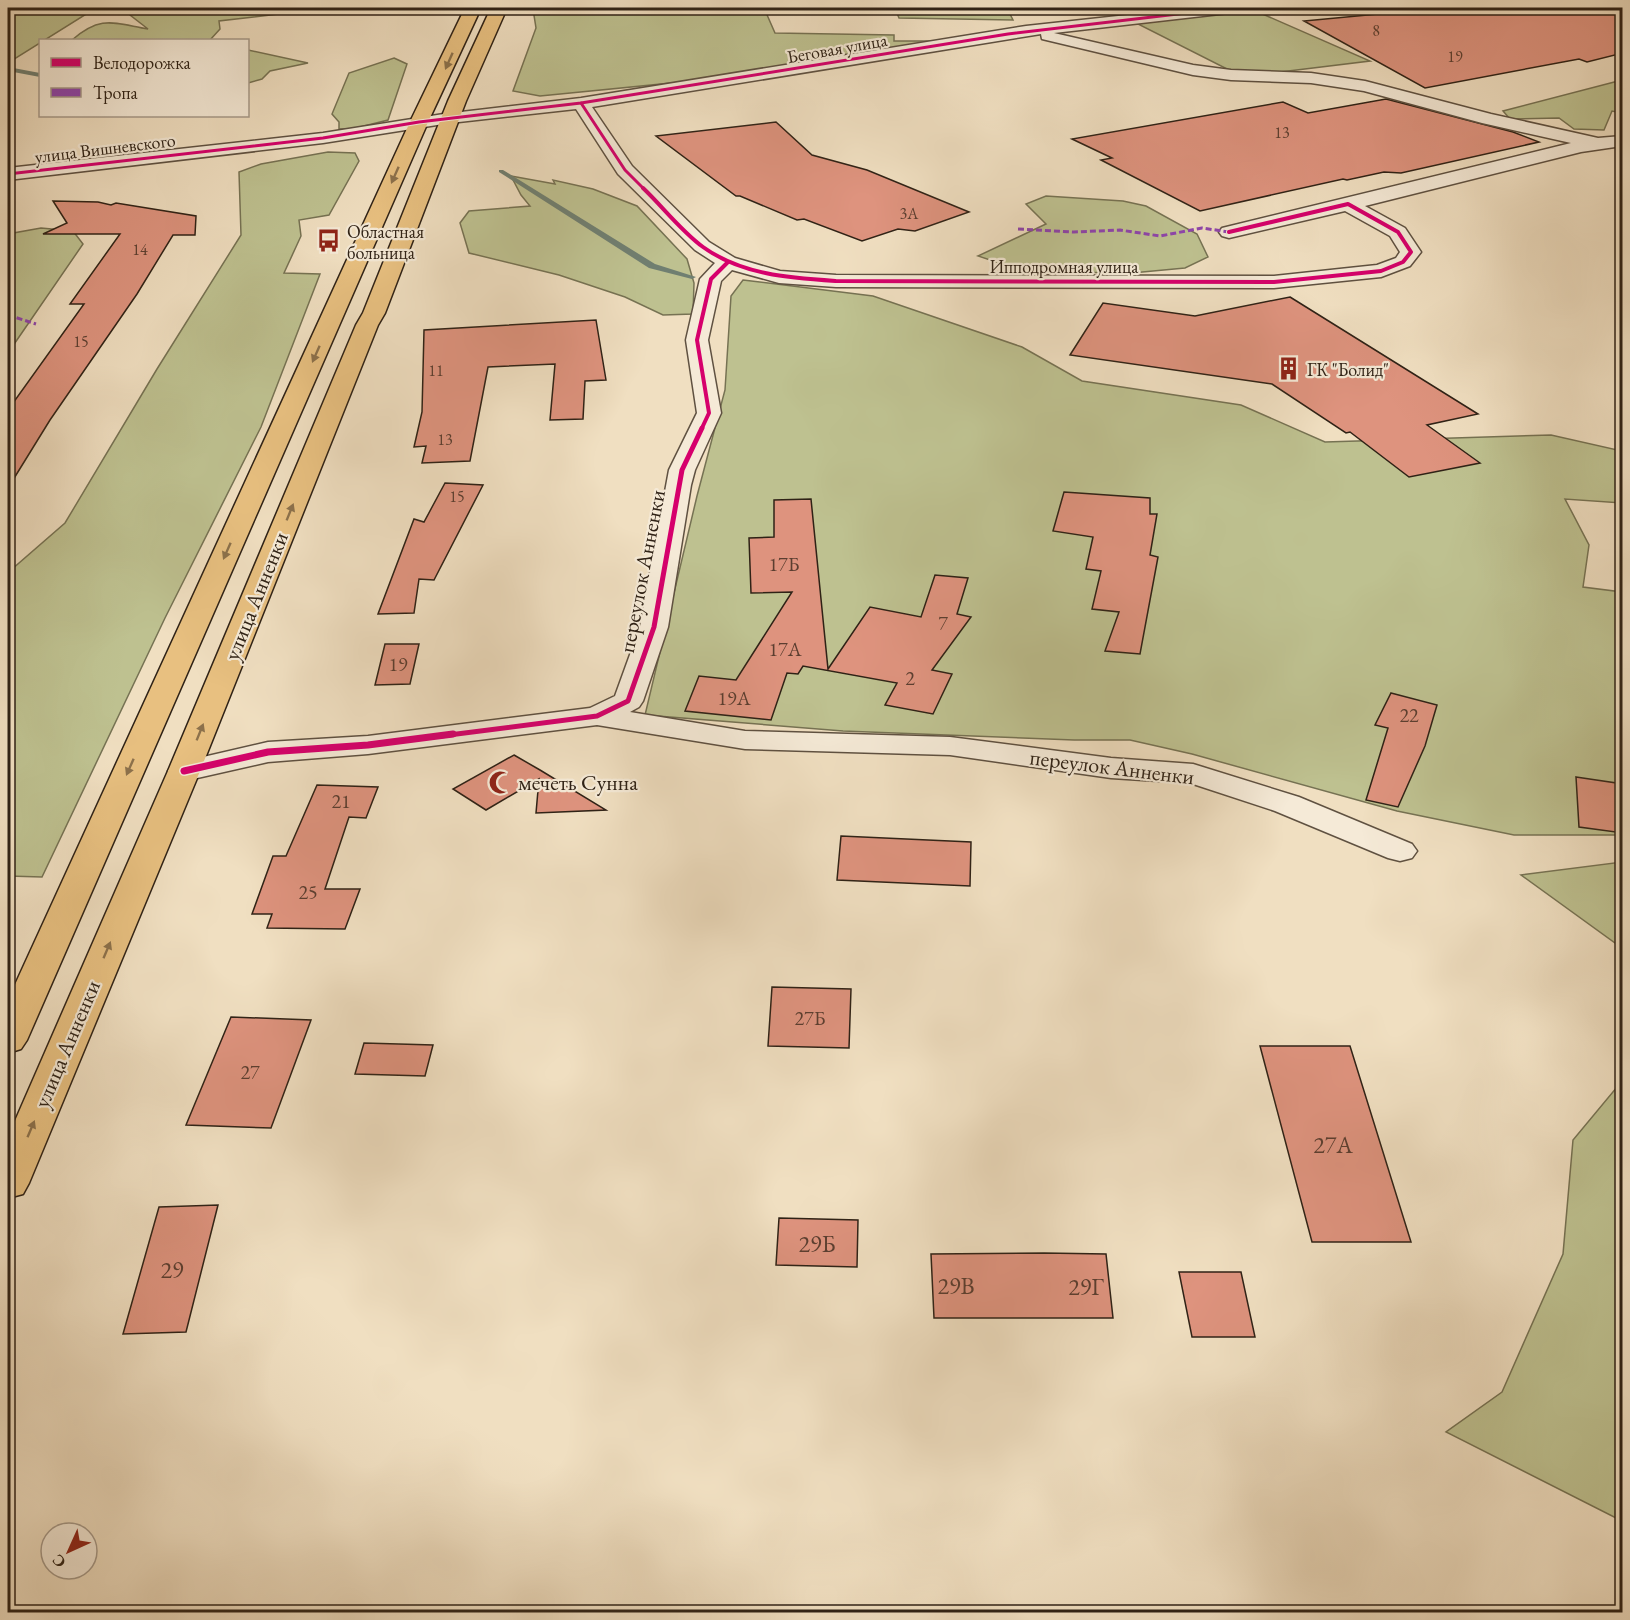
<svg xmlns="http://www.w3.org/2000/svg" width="1630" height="1620" viewBox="0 0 1630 1620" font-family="'EB Garamond',serif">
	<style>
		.green { fill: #bec190; stroke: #767253; stroke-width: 1.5 }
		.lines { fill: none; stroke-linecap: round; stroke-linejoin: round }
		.stream { fill: #707f71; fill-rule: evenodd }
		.building { fill: #de937e; stroke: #2f2216; stroke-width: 1.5 }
		.minor-casing { stroke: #5f5141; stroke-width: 3 }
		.tertiary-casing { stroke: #5f5141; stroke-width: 3 }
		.primary-casing { stroke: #2f2216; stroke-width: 3 }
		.minor { fill: #f5ead7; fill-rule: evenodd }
		.tertiary { fill: #f5ead7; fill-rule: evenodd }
		.primary { fill: #e8c080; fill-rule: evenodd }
		.quiet { stroke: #8e44ad; stroke-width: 3; stroke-dasharray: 6 3; stroke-linecap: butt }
		.cycleway-far3-casing { stroke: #f5ead7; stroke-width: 5 }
		.cycleway-far2-casing { stroke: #f5ead7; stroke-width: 6 }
		.cycleway-far1-casing { stroke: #f5ead7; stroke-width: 8 }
		.cycleway-casing { stroke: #f5ead7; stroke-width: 10 }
		.cycleway-far3 { stroke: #d6006c; stroke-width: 3 }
		.cycleway-far2 { stroke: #d6006c; stroke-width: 4 }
		.cycleway-far1 { stroke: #d6006c; stroke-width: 5 }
		.cycleway { stroke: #d6006c; stroke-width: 7 }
		.oneway { fill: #8c714b }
		.labels { text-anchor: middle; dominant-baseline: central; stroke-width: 4.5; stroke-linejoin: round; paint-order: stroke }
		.far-number-label { font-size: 16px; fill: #5b3e30 }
		.far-street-label { font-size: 18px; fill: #2f2216; stroke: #f5ead7 }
		.far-poi-label { font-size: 18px; fill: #2f2216; stroke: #f5ead7; text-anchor: start }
		.number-label { font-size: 20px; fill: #5b3e30 }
		.street-label { font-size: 22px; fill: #2f2216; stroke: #f5ead7 }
		.poi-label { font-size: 22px; fill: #2f2216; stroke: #f5ead7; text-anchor: start }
		.near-number-label { font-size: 24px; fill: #5b3e30 }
	</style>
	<rect width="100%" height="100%" fill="#f0dfc1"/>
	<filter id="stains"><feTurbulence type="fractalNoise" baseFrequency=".00333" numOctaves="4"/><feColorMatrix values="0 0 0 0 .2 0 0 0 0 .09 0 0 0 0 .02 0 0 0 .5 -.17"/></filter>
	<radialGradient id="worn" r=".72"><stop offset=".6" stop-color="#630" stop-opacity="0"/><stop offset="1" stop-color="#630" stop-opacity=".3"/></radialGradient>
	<g class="green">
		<polygon points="8,8 96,8 8,63"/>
		<path d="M127,8H182C197,18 280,8 303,8L287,13L219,21L220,29L210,40H72C101,15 113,23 148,29L130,15Z"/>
		<polygon points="539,8 764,8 775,33 894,35 894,41 943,41 783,72 540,96 513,91 536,28 533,9"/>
		<polygon points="895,8 1007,8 1013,20 899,18"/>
		<polygon points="1251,9 1370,61 1272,73 1229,70 1134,22"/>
		<polygon points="248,50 308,63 270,71 262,79 248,83"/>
		<polygon points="394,58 407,64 388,120 352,129 339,129 339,122 332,114 349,73"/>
		<polygon points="1622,80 1622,113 1612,111 1604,130 1574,129 1559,118 1510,119 1503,111"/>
		<polygon points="328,152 355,153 359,161 329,215 299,220 301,236 284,273 320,274 261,427 165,618 42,877 8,876 8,575 11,570 65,523 157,369 241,235 239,172 261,164"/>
		<polygon points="511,176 555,184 553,180 593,189 637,206 687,259 694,283 693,314 663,315 625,297 559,275 469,253 460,223 469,211 530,206 521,195"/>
		<polygon points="1046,196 1123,201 1146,206 1197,234 1208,257 1185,268 1121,274 1014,268 978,256 1046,224 1026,204"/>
		<polygon points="41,228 73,231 83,244 8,353 8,234"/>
		<polygon points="743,280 873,296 1022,347 1082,381 1241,405 1325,442 1551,435 1622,451 1622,503 1565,499 1589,545 1583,587 1622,592 1622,835 1514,835 1397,811 1192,754 1130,740 1074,740 843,731 645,715 697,496 725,390 731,296"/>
		<polygon points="1622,862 1622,948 1521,875"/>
		<polygon points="1622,1081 1622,1521 1446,1432 1502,1392 1563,1254 1573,1140"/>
	</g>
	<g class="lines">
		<g class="stream">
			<polygon points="8,67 40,73 40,77 8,71"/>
			<polygon points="499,170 503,170 655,264 696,277 692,279 649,268 499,172"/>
		</g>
	</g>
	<g class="building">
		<polygon points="1442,8 1623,8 1623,53 1587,62 1579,59 1425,88 1304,21"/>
		<polygon points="1386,99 1513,132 1539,142 1401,173 1384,172 1347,180 1343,179 1200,211 1101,160 1112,158 1072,139 1283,102 1308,113"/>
		<polygon points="776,122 812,155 867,170 969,212 915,231 898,229 862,241 804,219 797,220 740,196 736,196 656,136"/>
		<polygon points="53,201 98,202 111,205 116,203 196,216 195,235 173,235 137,294 50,420 8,488 8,410 84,304 70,304 120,234 43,234 67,223"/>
		<polygon points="1290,297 1478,414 1427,425 1480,463 1409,477 1350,432 1346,433 1272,384 1070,355 1103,303 1195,316"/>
		<polygon points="596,320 606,380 585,381 583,419 550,420 555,364 488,367 470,461 422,463 426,446 414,447 422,412 424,330"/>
		<polygon points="445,483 483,485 434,580 419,579 414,613 378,614 414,519 424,522"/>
		<polygon points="1064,492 1150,498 1150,514 1157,514 1150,555 1158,557 1140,654 1105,651 1119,612 1092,609 1101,571 1086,569 1093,537 1053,531"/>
		<polygon points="811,499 828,669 870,607 921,617 935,575 968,578 957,614 971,617 932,670 952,674 933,714 885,705 897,683 803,666 798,674 787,673 771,720 685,711 699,676 736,680 792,592 751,593 749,538 774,537 774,500"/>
		<polygon points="385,644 419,644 410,684 375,685"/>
		<polygon points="1391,693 1437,705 1425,746 1398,807 1366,800 1388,728 1375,725"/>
		<polygon points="514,755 540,770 606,810 536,813 539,779 486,810 453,789"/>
		<polygon points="1576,777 1623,784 1623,833 1579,827"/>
		<polygon points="317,785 378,787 366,818 349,817 325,889 360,889 345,929 267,928 272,914 252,914 273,856 286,856"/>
		<polygon points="841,836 971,842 970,886 837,880"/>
		<polygon points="772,987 851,989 849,1048 768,1046"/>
		<polygon points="231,1017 311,1020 271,1128 186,1125"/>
		<polygon points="364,1043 433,1045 425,1076 355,1074"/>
		<polygon points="1260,1046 1350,1046 1411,1242 1312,1242"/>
		<polygon points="218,1205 186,1332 123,1334 159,1207"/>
		<polygon points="779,1218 858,1220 857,1267 776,1265"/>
		<polygon points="1044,1253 1106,1254 1113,1318 934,1318 931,1254"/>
		<polygon points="1179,1272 1241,1272 1255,1337 1192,1337"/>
	</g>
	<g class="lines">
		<defs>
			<path id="minor" d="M1192,8H1237L1229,13L1054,33L1193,65L1231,70L1311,73L1365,81L1491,114L1598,138L1622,136V146L1581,152L1365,206L1405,228L1421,252L1410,266L1381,277L1274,288L836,287L779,283L732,270L721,281L708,340L721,413L695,470L691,485L668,627L643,701L639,707L630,712L745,731L950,737L1111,758L1193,764L1299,797L1412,844L1417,851L1412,858L1400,861L1388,858L1275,811L1190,783L1111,778L950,755L745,749L597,725L368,754L268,762L184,781L173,778L168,771L173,764L268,742L368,736L590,708L615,696L640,627L669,470L697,413L686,340L700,279L715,263L695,250L618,174L576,109L450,123L444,122L441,118L444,114L581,98L1026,26ZM1041,34L1042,39L1193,75L1231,80L1311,83L1364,91L1482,123L1571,143L1222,228L1219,232L1222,236L1229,238L1345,211L1390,236L1400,252L1396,258L1377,265L1274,276L836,275L780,271L735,258L709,242L632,166L592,107Z"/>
			<polygon id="tertiary" points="450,113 456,114 459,118 456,122 323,143 8,180 8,168 323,133"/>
			<g id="primary">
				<polygon points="465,8 481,8 428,122 27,1040 21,1049 8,1053 8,1000 410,122"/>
				<polygon points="491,8 507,8 466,101 385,313 378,325 200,771 29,1183 23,1194 8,1198 8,1137 168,771 356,325 363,313 448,101"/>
			</g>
		</defs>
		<use href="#minor" class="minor-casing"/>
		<use href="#tertiary" class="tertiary-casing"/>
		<use href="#primary" class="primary-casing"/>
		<use href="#minor" class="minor"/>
		<use href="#tertiary" class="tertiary"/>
		<use href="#primary" class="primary"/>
		<g class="quiet">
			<polyline points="1018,229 1074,232 1120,230 1160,236 1202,228 1229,232"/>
			<polyline points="8,315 36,324"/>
			<polyline points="8,351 17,350"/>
		</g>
		<defs>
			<g id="cycleway-far3">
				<polyline points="581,103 625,170 645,190"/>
				<polyline points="8,174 323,138 419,122 581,103 1008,34 1229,8"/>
			</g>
			<g id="cycleway-far2">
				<path d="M643,188C663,207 681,231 703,247C742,275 790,278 836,281L1274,282L1381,271L1403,262L1411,252L1398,232L1348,204L1229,232"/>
				<polyline points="701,430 709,413 697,340 711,279 728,262"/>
			</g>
			<polyline id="cycleway-far1" points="441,736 597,716 628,701 654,627 682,470 702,428"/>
			<polyline id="cycleway" points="184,771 268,752 368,745 453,734"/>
		</defs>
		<use href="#cycleway-far3" class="cycleway-far3-casing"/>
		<use href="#cycleway-far2" class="cycleway-far2-casing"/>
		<use href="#cycleway-far1" class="cycleway-far1-casing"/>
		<use href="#cycleway" class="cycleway-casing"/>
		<use href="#cycleway-far3" class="cycleway-far3"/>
		<use href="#cycleway-far2" class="cycleway-far2"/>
		<use href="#cycleway-far1" class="cycleway-far1"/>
		<use href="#cycleway" class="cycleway"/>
	</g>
	<defs><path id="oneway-solid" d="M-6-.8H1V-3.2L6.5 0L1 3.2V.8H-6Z" transform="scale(1.5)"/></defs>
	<g class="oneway">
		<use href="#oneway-solid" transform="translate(449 61) rotate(114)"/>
		<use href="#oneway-solid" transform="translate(395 175) rotate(114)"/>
		<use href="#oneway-solid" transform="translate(316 354) rotate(114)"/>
		<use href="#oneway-solid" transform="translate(290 512) rotate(-68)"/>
		<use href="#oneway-solid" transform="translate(227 551) rotate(114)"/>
		<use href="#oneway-solid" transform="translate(200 732) rotate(-68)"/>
		<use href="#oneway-solid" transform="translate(130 767) rotate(114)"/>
		<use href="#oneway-solid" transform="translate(107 950) rotate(-67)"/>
		<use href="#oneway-solid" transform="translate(31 1129) rotate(-67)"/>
	</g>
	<defs>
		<symbol id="bus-bare" viewBox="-9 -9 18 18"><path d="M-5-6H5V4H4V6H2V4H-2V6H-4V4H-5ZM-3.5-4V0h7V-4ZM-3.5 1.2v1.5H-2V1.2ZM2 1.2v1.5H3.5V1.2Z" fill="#8f2418" stroke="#f5ead7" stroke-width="2.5" paint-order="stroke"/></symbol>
		<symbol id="building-bare" viewBox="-9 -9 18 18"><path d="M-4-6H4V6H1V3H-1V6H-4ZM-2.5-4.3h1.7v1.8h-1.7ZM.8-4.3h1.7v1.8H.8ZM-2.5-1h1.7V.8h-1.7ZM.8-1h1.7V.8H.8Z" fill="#8f2418" stroke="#f5ead7" stroke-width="2.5" paint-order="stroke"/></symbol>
		<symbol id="mosque-bare" viewBox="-9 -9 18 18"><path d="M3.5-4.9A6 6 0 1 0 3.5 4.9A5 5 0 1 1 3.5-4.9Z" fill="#8f2418" stroke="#f5ead7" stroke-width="2.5" paint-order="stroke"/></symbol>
	</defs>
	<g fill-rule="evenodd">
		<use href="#bus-bare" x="312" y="224" width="33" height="33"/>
		<use href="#building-bare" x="1272" y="352" width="33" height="33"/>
		<use href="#mosque-bare" x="484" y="766" width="33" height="33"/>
	</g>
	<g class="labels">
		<g class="far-number-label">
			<text x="1376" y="30">8</text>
			<text x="1455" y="56">19</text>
			<text x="1282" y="132">13</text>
			<text x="909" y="213">3А</text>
			<text x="140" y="249">14</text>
			<text x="81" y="341">15</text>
			<text x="436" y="370">11</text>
			<text x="445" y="439">13</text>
			<text x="457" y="496">15</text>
		</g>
		<g class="far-street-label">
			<text transform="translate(837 48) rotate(-10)">Беговая улица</text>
			<text transform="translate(105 148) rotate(-7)">улица Вишневского</text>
			<text x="1064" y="266">Ипподромная улица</text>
		</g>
		<g class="far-poi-label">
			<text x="347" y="231">Областная<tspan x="347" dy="21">больница</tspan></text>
			<text x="1307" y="369">ГК "Болид"</text>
		</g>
		<g class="number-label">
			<text x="784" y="564">17Б</text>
			<text x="943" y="623">7</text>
			<text x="785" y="649">17А</text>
			<text x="398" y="664">19</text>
			<text x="910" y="678">2</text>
			<text x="734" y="698">19А</text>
			<text x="1409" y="715">22</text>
			<text x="341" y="801">21</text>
			<text x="308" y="892">25</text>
			<text x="810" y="1018">27Б</text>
			<text x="250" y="1072">27</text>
		</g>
		<g class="street-label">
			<text transform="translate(642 571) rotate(-79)">переулок Анненки</text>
			<text transform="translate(256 596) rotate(-68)">улица Анненки</text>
			<text transform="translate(1112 767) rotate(7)">переулок Анненки</text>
			<text transform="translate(67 1044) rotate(-67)">улица Анненки</text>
		</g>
		<g class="poi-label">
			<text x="518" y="782">мечеть Сунна</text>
		</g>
		<g class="near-number-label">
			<text x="1333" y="1144">27А</text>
			<text x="817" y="1243">29Б</text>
			<text x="172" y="1269">29</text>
			<text x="956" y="1285">29В</text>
			<text x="1086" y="1286">29Г</text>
		</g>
	</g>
	<rect width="1630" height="1620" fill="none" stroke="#f0dfc1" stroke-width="30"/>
	<rect x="9" y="9" width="1612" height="1602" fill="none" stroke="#2f2216" stroke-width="3"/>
	<rect x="15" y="15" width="1600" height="1590" fill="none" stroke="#2f2216" stroke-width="1.5"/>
	<rect x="39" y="39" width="210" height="78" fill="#f5ead7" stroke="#a69a8a" stroke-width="1.5"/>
	<rect x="51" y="58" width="30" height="9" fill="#d6006c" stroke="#a69a8a" stroke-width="1.5"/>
	<text x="93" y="69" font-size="18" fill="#2f2216">Велодорожка</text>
	<rect x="51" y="88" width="30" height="9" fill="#8e44ad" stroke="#a69a8a" stroke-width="1.5"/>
	<text x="93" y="99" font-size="18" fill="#2f2216">Тропа</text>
	<g transform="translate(69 1551) rotate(225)"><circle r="28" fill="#f5ead7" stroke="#a69a8a" stroke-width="1.5"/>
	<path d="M0-4.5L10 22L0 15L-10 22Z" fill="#8f2418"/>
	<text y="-9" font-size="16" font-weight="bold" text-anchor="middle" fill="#2f2216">С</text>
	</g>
	<rect width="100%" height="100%" filter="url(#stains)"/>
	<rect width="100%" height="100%" fill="url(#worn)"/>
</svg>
